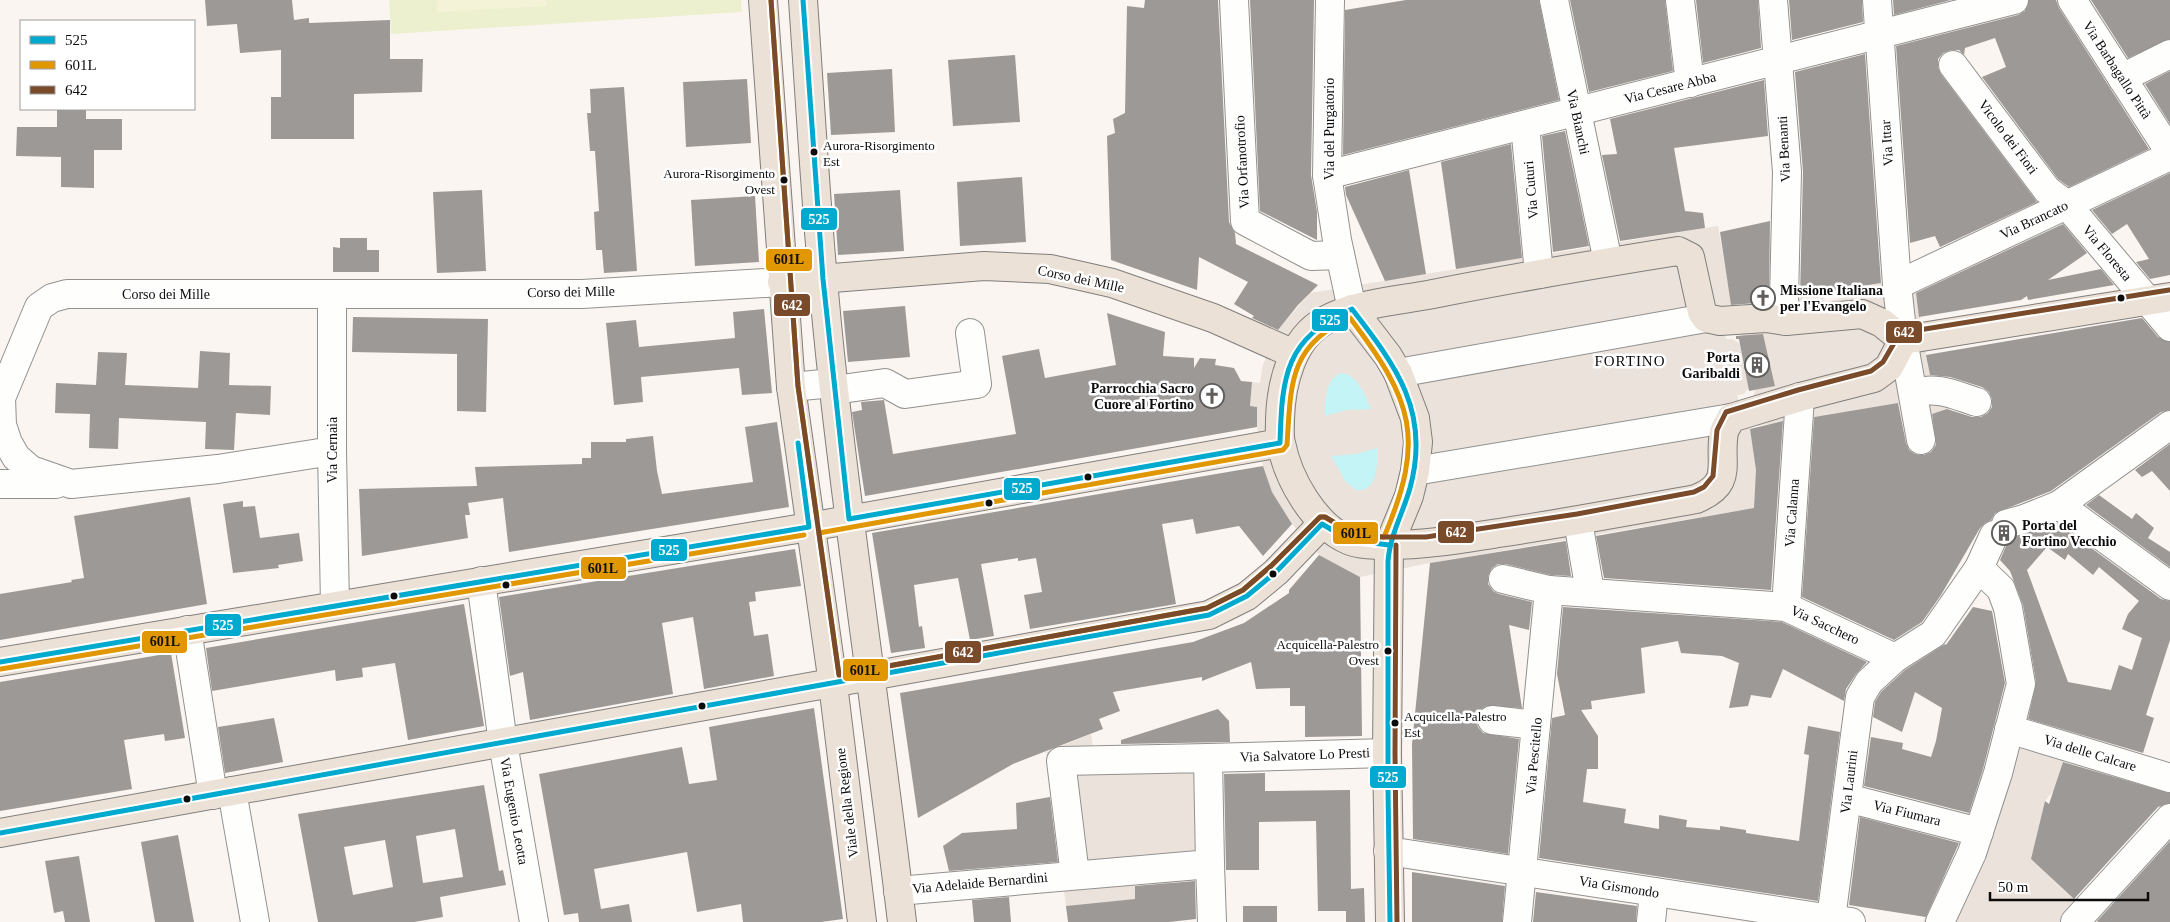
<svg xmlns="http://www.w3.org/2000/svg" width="2170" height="922" viewBox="0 0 2170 922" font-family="'Times New Roman',serif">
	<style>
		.green { fill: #ecf0ce }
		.pitch { fill: #f4f3d8 }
		.plaza { fill: #ebe2db; fill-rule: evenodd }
		.water { fill: #c4f4f6 }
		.building { fill: #9d9996; fill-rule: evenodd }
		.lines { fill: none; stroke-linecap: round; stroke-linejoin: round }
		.minor-casing { stroke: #93918f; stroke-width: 30 }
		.major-casing { stroke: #807e7c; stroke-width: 30 }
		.minor { stroke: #fefefd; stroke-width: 28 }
		.major { stroke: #ece1d6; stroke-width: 28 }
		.bus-1-casing { stroke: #fff; stroke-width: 9 }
		.bus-2-casing { stroke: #fff; stroke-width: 9 }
		.bus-3-casing { stroke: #fff; stroke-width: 9 }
		.bus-1 { stroke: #00a9ce; stroke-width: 5 }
		.bus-2 { stroke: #e09701; stroke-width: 5 }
		.bus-3 { stroke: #7a4b2a; stroke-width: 5 }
		.bus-dot { fill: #0c0c0c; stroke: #fff; stroke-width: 2 }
		.labels { text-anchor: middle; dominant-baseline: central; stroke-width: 5; stroke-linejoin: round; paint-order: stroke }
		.bus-label { font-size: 13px; fill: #0c0c0c; stroke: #fff; text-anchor: start }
		.street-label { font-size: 14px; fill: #0c0c0c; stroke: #fff }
		.poi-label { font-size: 14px; font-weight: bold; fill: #0c0c0c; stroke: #fff; text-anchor: start }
		.neighbourhood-label { font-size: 15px; letter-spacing: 1px; fill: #0c0c0c; stroke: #fff }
		.line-badge { stroke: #fff; stroke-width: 2 }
		.badge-label { font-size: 14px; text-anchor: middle; font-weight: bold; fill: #fff }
		.pale-badge-label { font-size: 14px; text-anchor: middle; font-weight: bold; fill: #111 }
	</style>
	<rect width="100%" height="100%" fill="#faf5f0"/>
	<polygon class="green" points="389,0 741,0 742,12 391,34"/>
	<polygon class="pitch" points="437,0 546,0 547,6 437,12"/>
	<g class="plaza">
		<path d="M1718,226L1732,308L1823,292L1825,302L1852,296L1851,288L1882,283L1915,289L1931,382L1990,399L1991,416L1980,408H1952L1922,417L1933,444L1909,450L1900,403L1750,427L1756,470V528L1731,512L1430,563L1360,577L1319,555L1292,524L1272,492L1263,466L1257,427V407L1250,406L1252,382L1260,383L1263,365L1275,333L1310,293ZM1740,332L1744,338L1763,334L1775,385L1755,390L1753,397L1739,401L1737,395L1744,394L1749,387L1740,344L1733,339H1726L1725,334Z"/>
		<polygon points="2001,726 2064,759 2054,790 2045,801 2031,859 2085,910 2075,922 1923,922 1964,836"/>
		<polygon points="1091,734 1093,747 1222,743 1226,908 1196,880 1173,882 1173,886 1155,886 1155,883 1135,884 1135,899 1066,906 1046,752"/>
	</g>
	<g class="water">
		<path d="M1341,373C1358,375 1365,395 1371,409L1346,410L1325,416C1325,402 1325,379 1341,373Z"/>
		<path d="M1377,448C1378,463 1378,493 1356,490L1346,482L1331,456L1356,454Z"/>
	</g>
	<g class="building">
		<polygon points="205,0 292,0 294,20 309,18 309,23 390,20 390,59 423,59 422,92 354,94 354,139 271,139 271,97 281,97 281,50 240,53 237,24 207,26"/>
		<polygon points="1145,0 1218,0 1229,222 1235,233 1236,244 1318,285 1298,305 1278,330 1252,318 1254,316 1234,304 1248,282 1199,257 1197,290 1111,260 1107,136 1115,133 1113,119 1125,113 1127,6 1144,8"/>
		<polygon points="1250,0 1314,0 1311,175 1317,212 1317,240 1260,211"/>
		<polygon points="1406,0 1539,0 1559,100 1343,155 1345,10"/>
		<polygon points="1570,0 1665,0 1673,71 1589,92"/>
		<polygon points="1696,0 1758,0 1761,48 1703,63"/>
		<polygon points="1789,0 1862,0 1863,22 1792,40"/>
		<polygon points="1893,0 1951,0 1894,15"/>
		<polygon points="2029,0 2056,0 2059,8 2149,149 2069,187 2058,179 1982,77 2006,67 1995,38 1965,48 1964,55 1959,50 1951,50 1943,53 1938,59 1938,67 1941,74 2037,202 1940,247 1935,236 1910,243 1896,46 2018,15 2025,11"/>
		<polygon points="2091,0 2170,0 2170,39 2128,58"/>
		<polygon points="1865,54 1881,283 1800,296 1803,172 1795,72"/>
		<polygon points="1015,55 1020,122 953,126 948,60"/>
		<polygon points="892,69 895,132 831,135 827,73"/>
		<polygon points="2170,71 2170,124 2145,84"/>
		<polygon points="747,79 751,143 686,147 683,82"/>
		<polygon points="1764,80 1768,136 1674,148 1685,211 1703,213 1705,228 1620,241 1602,155 1617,154 1610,119"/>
		<polygon points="624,87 637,271 604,273 602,250 596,250 594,212 599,211 595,151 590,151 587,113 591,113 590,89"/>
		<polygon points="57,109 86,109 86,119 122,119 122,150 94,150 94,188 61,187 61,157 16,156 17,127 57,127"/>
		<polygon points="1565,131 1589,246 1553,252 1542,136"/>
		<polygon points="1511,144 1522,258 1456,269 1441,162"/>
		<polygon points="1409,170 1426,274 1385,281 1346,195 1345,187"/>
		<polygon points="2170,173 2170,275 2150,279 2136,262 2149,259 2127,224 2112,234 2092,210"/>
		<polygon points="1022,177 1026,242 960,246 957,182"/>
		<polygon points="482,190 486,271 437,273 433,192"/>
		<polygon points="900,190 904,251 838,255 834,194"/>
		<polygon points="755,196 759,262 695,266 691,200"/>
		<polygon points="1770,221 1769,302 1731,305 1720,232"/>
		<polygon points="2063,224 2087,253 2048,280 2101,269 2114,285 2028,300 2027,296 2021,300 1919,317 1916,293"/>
		<polygon points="340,238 367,238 367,250 379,250 379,272 333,272 333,247 340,248"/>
		<polygon points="905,306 910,357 848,362 843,311"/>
		<polygon points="764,309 772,393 742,395 739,368 641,377 643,402 614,405 606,323 636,320 639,347 735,338 733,312"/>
		<polygon points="1107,313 1165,332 1163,356 1194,358 1194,368 1200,358 1216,359 1215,365 1234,368 1241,381 1252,382 1250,406 1257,407 1257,427 865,496 852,412 862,410 861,402 884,400 893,454 1016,434 1002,356 1039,349 1045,378 1116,365"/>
		<polygon points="353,317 488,319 486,412 457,411 457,354 352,352"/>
		<polygon points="2142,318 2158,337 2170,342 2170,410 2161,412 2051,491 1995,513 1991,520 1985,523 1980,528 1941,595 1922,622 1894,640 1802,597 1814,417 1898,403 1906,443 1909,450 1915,454 1924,455 1931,452 1936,445 1932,414 1947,409 1972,417 1981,417 1988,413 1992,407 1992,399 1989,392 1982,387 1950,377 1930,375 1926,355"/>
		<polygon points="1763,334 1775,386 1749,391 1739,339 1736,339 1736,336"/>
		<polygon points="200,351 230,353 229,385 271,386 270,415 236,413 234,450 205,449 206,422 119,418 118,449 89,448 90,414 55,413 56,383 96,385 98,352 127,353 125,385 198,388"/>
		<polygon points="1783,421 1771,590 1604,578 1596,536 1754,508 1756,470 1750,429"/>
		<polygon points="777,422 789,507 509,552 503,498 468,503 470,515 465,515 468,538 362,556 359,489 477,486 475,467 582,464 582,458 591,458 591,442 626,442 626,439 653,436 657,471 662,494 753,482 745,427"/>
		<polygon points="2170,444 2170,491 2152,471 2142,477 2135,470"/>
		<polygon points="1263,466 1272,492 1292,524 1263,556 1239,526 1196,534 1193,519 1162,524 1176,604 1030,629 1024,595 1042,592 1036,558 1018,561 1018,558 981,564 994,636 970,640 958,578 914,585 919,627 922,626 925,648 891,653 872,533"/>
		<polygon points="2099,495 2132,519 2136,513 2154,528 2148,538 2170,552 2170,567 2086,505"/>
		<polygon points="190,497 207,604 0,640 0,594 72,582 71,580 84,578 74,516"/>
		<polygon points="243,501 243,507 255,506 260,538 299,533 303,561 278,565 279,568 233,573 223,504"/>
		<path d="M2057,523L2161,599L2170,601V640L2146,715L2154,718L2143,753L2028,719L2036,682L2023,605L2010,571L2000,560L2009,539ZM2047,547L2065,560L2068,554L2093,575L2099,567L2139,601L2128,614L2122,629L2142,638L2132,670L2119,665L2111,690L2068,682L2027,570Z"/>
		<polygon points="1566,541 1571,576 1551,575 1506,564 1498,564 1492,568 1488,576 1488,584 1493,591 1499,594 1532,602 1529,630 1509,625 1522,708 1486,706 1479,711 1476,719 1478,727 1483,733 1519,739 1508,854 1413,839 1412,744 1430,563"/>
		<polygon points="795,549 801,586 755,592 756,601 749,602 754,636 768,634 774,676 704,689 693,617 662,623 673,694 530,720 523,672 510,676 499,597"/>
		<polygon points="1319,555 1360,577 1362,736 1305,737 1305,706 1290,706 1290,688 1256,689 1251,662 1202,681 1202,677 1113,692 1120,711 1099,719 1103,729 1013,764 918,818 900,693 1193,642 1244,623 1289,593 1289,590"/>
		<polygon points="464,604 484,726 408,740 395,663 362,668 363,677 336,681 335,670 212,691 206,648"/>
		<polygon points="1563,607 1782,622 1867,662 1856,674 1846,689 1844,701 1783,669 1771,698 1751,695 1748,706 1729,708 1739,663 1722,656 1681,653 1678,641 1641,648 1645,693 1591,701 1592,709 1581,710 1598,736 1598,769 1587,769 1583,802 1626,809 1624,823 1659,829 1659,815 1687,820 1686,827 1720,830 1720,826 1746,830 1746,833 1799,841 1809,755 1804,754 1808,726 1840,732 1818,901 1539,858 1552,718 1565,715 1557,674"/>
		<polygon points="1973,607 1992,611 2005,683 1983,769 1969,813 1864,786 1871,737 1903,743 1902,749 1931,757 1936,741 1942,708 1915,692 1902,732 1873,717 1875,702 1881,692 1905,670 1945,644 1946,645"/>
		<polygon points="171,653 185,738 165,741 164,734 124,740 132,789 0,811 0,682"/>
		<polygon points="814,708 843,919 821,922 743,922 741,904 697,912 687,852 594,869 601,909 629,904 632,922 579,922 578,913 564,915 539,774 682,747 689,784 717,780 709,727"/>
		<polygon points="1218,709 1229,721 1230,742 1121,744 1121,740"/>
		<polygon points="274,718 283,762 225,773 218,727"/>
		<polygon points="2063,762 2170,793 2170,803 2158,807 2074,899 2031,859 2045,801 2049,804"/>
		<polygon points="1265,773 1265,791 1350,790 1351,889 1364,888 1365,922 1346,922 1346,911 1318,911 1316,821 1259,822 1259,870 1226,870 1224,774"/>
		<path d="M484,785L499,871L503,870L506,885L440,897L443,917L414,922H318L298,814ZM455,829L463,877L423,883L416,836ZM385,840L393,887L353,895L344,847Z"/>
		<polygon points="1050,797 1058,862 949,871 943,846 962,833 1017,829 1016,803"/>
		<polygon points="1860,817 1959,843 1926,917 1849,905"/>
		<polygon points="178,835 194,922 155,922 141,842"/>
		<polygon points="2170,841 2170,922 2098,922 2097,921"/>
		<polygon points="79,856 90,922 65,922 63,911 54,913 45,861"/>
		<polygon points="1412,872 1505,886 1502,922 1412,922"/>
		<polygon points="1195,881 1196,919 1169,922 1068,922 1066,906 1135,899 1135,886"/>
		<polygon points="1536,892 1637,906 1636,922 1533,922"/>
		<polygon points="1009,897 1011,922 974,922 972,900"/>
		<rect x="1243" y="906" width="34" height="16"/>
	</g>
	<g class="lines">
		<defs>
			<g id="minor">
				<polyline points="1234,0 1245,221 1311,256 1340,255"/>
				<polyline points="1330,0 1327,175 1337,240 1352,309"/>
				<polyline points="1554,0 1608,262"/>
				<polyline points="1680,0 1690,83"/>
				<polyline points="1773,0 1787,172 1784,299 1786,321"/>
				<polyline points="1877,0 1897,285 1903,340 1921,440"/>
				<polyline points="2072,0 2162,140"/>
				<polyline points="1953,65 2047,190 2067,205 2170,327"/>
				<polyline points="2122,78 2170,54"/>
				<polyline points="1525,125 1539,274"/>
				<polyline points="1327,175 2014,0"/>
				<polyline points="1897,285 2170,156"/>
				<polyline points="332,294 332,451 335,605"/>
				<polyline points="1398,373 1706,318"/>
				<polyline points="791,387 833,383"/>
				<polyline points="834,390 885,383 905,394 977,384 970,333"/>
				<path d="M1913,393C1938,386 1954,395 1977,402"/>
				<polyline points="332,451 218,469 71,484 31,470 16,457 8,443 2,425 1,398 39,307 52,298 67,294 582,294 782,282"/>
				<polyline points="1415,471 1731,418"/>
				<polyline points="0,484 56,484"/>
				<polyline points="2059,505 2170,586"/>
				<polyline points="1578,521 1590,592"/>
				<polyline points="2006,524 2024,519 2059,505 2170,425"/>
				<polyline points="1503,579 1549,590 1786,607 1895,658 1933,634 1979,568 1994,535"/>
				<polyline points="481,581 503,743 534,922"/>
				<polyline points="1786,607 1800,397"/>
				<polyline points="187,630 213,795"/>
				<polyline points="1492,720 1536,725"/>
				<polyline points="2009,729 2170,778"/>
				<polyline points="1208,758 1387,753"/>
				<polyline points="232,791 255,922"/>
				<polyline points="1847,798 1979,832"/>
				<polyline points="1388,851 1851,922"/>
				<polyline points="1210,864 1212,922"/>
				<polyline points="898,891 1210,864 1208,758 1061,761 1075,875"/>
				<polyline points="1831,919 1860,697 1869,682 1895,658"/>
				<polyline points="1517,922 1549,590"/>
				<polyline points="1651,922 1654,892"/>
				<polyline points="1940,922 1972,853 1998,773 2021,684 2008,608 2001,589 1979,568"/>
				<polyline points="2075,922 2170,818"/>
			</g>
			<g id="major">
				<polyline points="763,0 791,387 833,684 862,922"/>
				<path d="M803,0C812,130 819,261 834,390C854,568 881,744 902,922"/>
				<polyline points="782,282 984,266 1050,269 1112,283 1213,318 1294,354"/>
				<polyline points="1352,309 1388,356 1398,373 1415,418 1418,442 1415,471 1409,496 1389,545 1387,753 1390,922"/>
				<path d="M1903,340L1889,367L1874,378L1800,397L1731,418C1729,423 1725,428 1724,432C1718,464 1735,483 1696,499C1630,511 1565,523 1499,533C1461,539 1425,545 1387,545C1375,545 1360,545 1348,540C1314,525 1288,479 1281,443C1279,436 1280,427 1280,419C1281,384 1292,339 1324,321C1356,303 1397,301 1433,294C1514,278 1596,264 1678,251L1690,257L1702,312L1706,318L1720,321L1766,318L1786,321L1862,314L1882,323L1903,340L2170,297"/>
				<polyline points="0,662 809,527 1280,443"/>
				<polyline points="0,833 1209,615 1247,596 1276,572 1322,524"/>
			</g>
		</defs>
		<use href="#minor" class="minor-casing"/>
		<use href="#major" class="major-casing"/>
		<use href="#minor" class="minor"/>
		<use href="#major" class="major"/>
		<defs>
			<g id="bus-1">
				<path d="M803,0L823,279L849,519L1280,443C1282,376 1285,338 1352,309C1396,366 1431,412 1410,488C1403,513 1390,535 1388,561V790L1390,922"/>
				<polyline points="0,662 809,527 798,443"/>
				<polyline points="0,833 1209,615 1247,596 1276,572 1322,524 1349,540 1389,545"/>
			</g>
			<g id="bus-2">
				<polyline points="771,0 798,386 817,518"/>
				<path d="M1350,318C1413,401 1426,438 1384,537L1352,533L1325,517H1320L1271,566L1243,590L1207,608L839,675L819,533L1283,450L1287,445C1291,386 1288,345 1350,318Z"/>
				<polyline points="1,669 804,535"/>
			</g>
			<g id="bus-3">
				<polyline points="771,0 798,386 839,675 1207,608 1243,590 1271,566 1320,517 1325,517 1352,533 1371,537 1426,537 1577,514 1694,492 1704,487 1713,476 1717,430 1726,412 1798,390 1871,371 1883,362 1900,333 2169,290"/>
				<polyline points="1396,545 1395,753 1397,922"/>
			</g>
		</defs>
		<use href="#bus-1" class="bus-1-casing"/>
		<use href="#bus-2" class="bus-2-casing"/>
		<use href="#bus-3" class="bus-3-casing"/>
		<use href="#bus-1" class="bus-1"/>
		<use href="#bus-2" class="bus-2"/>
		<use href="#bus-3" class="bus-3"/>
	</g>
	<defs>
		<symbol id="church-ring" viewBox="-11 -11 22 22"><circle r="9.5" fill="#fff" stroke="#5f5e5c" stroke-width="1.5"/><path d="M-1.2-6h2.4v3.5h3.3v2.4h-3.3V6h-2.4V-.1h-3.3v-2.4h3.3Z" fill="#5f5e5c"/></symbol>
		<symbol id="building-ring" viewBox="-11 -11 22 22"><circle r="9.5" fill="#fff" stroke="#5f5e5c" stroke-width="1.5"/><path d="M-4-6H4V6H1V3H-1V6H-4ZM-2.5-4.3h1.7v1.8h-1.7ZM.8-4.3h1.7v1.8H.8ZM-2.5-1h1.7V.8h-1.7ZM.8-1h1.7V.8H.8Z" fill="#5f5e5c"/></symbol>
	</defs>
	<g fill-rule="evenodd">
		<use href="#church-ring" x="1749" y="284" width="28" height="28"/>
		<use href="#building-ring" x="1743" y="351" width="28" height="28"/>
		<use href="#church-ring" x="1198" y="382" width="28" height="28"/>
		<use href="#building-ring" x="1990" y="519" width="28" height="28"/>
	</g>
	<g class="bus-dot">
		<circle cx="814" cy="152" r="4.5"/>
		<circle cx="784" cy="180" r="4.5"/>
		<circle cx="2121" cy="298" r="4.5"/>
		<circle cx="1088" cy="477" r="4.5"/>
		<circle cx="989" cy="503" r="4.5"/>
		<circle cx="1273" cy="574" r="4.5"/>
		<circle cx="506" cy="585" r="4.5"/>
		<circle cx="394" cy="596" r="4.5"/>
		<circle cx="1388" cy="651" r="4.5"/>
		<circle cx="702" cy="706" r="4.5"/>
		<circle cx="1395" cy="723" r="4.5"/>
		<circle cx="187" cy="799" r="4.5"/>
	</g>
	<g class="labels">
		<g class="bus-label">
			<text x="823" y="145">Aurora-Risorgimento<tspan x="823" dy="16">Est</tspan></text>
			<text x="775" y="173" text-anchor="end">Aurora-Risorgimento<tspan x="775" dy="16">Ovest</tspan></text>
			<text x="1379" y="644" text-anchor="end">Acquicella-Palestro<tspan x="1379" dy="16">Ovest</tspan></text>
			<text x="1404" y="716">Acquicella-Palestro<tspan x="1404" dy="16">Est</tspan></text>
		</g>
		<g class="street-label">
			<text transform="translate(2117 70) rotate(57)">Via Barbagallo Pittà</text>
			<text transform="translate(1670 88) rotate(-14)">Via Cesare Abba</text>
			<text transform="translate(1578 122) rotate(78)">Via Bianchi</text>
			<text transform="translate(1329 129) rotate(-90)">Via del Purgatorio</text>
			<text transform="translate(2008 137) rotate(53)">Vicolo dei Fiori</text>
			<text transform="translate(1887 143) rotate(-94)">Via Ittar</text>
			<text transform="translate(1784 149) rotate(-93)">Via Benanti</text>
			<text transform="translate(1242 162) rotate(-93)">Via Orfanotrofio</text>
			<text transform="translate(1531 190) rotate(-95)">Via Cuturi</text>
			<text transform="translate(2034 220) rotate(-25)">Via Brancato</text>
			<text transform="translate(2107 253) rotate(50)">Via Floresta</text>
			<text transform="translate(1081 279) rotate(12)">Corso dei Mille</text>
			<text transform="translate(571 292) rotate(-1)">Corso dei Mille</text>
			<text x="166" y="294">Corso dei Mille</text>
			<text transform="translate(332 450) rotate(-90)">Via Cernaia</text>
			<text transform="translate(1792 513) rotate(-86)">Via Calanna</text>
			<text transform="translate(1825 625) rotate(25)">Via Sacchero</text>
			<text transform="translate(2090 753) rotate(17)">Via delle Calcare</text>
			<text transform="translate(1305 755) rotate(-2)">Via Salvatore Lo Presti</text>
			<text transform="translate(1534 756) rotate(-85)">Via Pescitello</text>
			<text transform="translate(1849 782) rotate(-83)">Via Laurini</text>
			<text transform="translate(847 803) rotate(-97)">Viale della Regione</text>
			<text transform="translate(514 811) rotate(80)">Via Eugenio Leotta</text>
			<text transform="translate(1907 813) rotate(14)">Via Fiumara</text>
			<text transform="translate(980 883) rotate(-5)">Via Adelaide Bernardini</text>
			<text transform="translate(1619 887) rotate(9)">Via Gismondo</text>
		</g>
		<g class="poi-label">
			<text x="1780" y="290">Missione Italiana<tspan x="1780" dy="16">per l'Evangelo</tspan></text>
			<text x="1740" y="357" text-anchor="end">Porta<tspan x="1740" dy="16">Garibaldi</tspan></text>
			<text x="1194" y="388" text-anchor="end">Parrocchia Sacro<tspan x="1194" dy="16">Cuore al Fortino</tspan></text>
			<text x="2022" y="525">Porta del<tspan x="2022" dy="16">Fortino Vecchio</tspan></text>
		</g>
		<g class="neighbourhood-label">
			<text x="1630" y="361">FORTINO</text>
		</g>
	</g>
	<g class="line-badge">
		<rect x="800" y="207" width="38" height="24" rx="5" fill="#00a9ce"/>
		<rect x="765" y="248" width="48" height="24" rx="5" fill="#e09701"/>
		<rect x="773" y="293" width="38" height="24" rx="5" fill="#7a4b2a"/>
		<rect x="1311" y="308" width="38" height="24" rx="5" fill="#00a9ce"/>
		<rect x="1885" y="320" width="38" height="24" rx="5" fill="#7a4b2a"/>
		<rect x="1003" y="477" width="38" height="24" rx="5" fill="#00a9ce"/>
		<rect x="1437" y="520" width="38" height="24" rx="5" fill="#7a4b2a"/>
		<rect x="1332" y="521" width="47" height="24" rx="5" fill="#e09701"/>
		<rect x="650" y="538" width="38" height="24" rx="5" fill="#00a9ce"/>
		<rect x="580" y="556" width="47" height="24" rx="5" fill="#e09701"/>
		<rect x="204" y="613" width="38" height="24" rx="5" fill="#00a9ce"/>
		<rect x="141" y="630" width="47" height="24" rx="5" fill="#e09701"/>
		<rect x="944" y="640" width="38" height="24" rx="5" fill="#7a4b2a"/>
		<rect x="842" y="658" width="47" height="24" rx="5" fill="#e09701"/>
		<rect x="1369" y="765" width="38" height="24" rx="5" fill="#00a9ce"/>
	</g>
	<g class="badge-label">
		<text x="819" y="224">525</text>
		<text x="792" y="310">642</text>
		<text x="1330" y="325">525</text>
		<text x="1904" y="337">642</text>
		<text x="1022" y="493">525</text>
		<text x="1456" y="537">642</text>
		<text x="669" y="555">525</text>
		<text x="223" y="630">525</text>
		<text x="963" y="657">642</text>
		<text x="1388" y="782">525</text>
	</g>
	<g class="pale-badge-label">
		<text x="789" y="264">601L</text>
		<text x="1356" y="538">601L</text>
		<text x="603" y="573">601L</text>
		<text x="165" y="646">601L</text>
		<text x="865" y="675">601L</text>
	</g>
	<rect x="20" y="20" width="175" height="90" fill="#ffffff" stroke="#9e9e9e"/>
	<rect x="30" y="36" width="25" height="8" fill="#00a9ce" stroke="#9e9e9e"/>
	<text x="65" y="45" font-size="15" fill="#0c0c0c">525</text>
	<rect x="30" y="61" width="25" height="8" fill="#e09701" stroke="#9e9e9e"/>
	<text x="65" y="70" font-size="15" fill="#0c0c0c">601L</text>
	<rect x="30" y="86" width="25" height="8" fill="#7a4b2a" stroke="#9e9e9e"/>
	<text x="65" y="95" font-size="15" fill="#0c0c0c">642</text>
	<path d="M1990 892v8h158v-8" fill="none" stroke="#0c0c0c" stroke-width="2.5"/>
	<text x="1998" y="892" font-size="15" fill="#0c0c0c" stroke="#ffffff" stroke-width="4" paint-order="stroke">50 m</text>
</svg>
